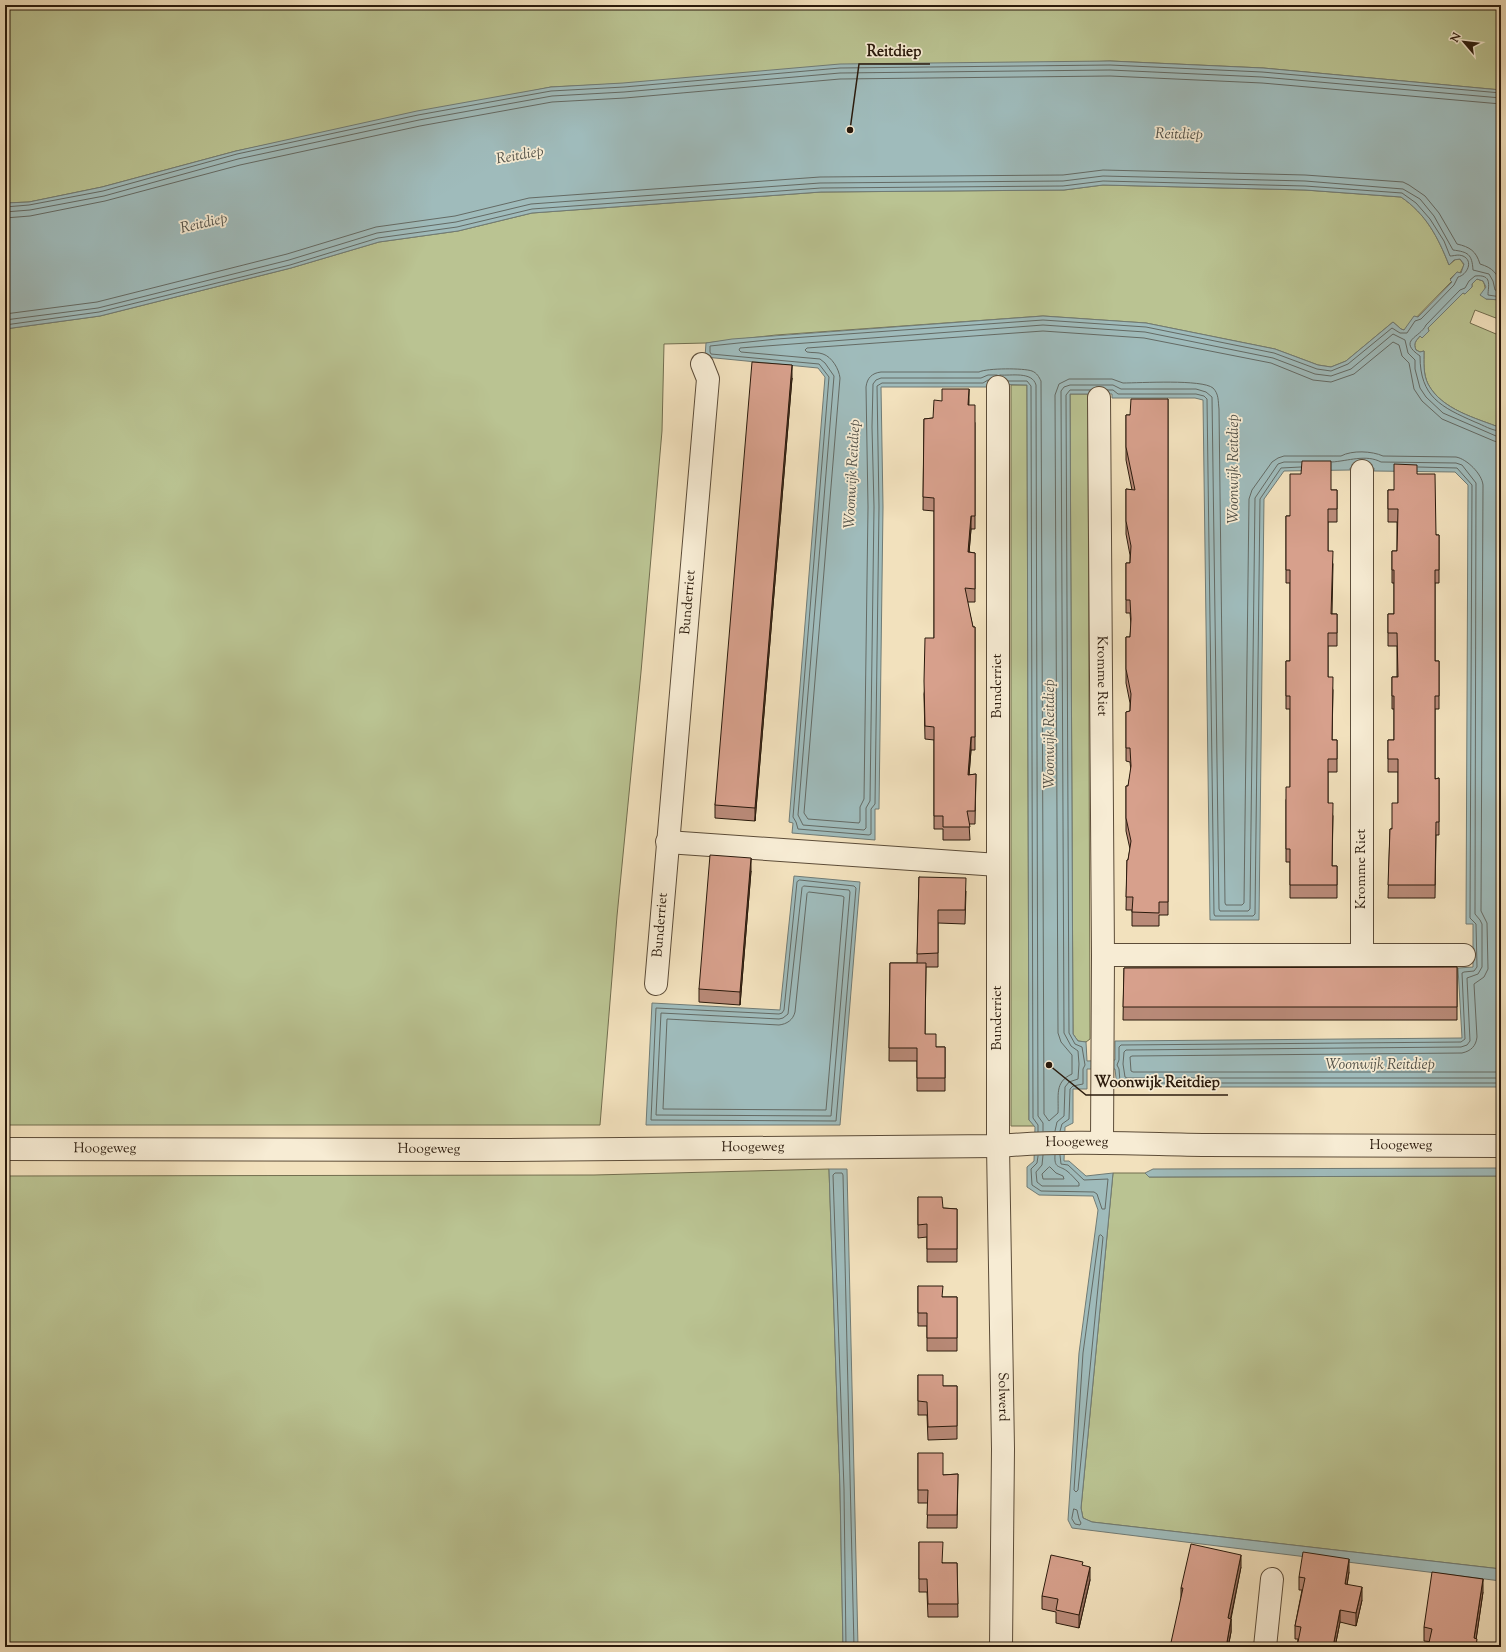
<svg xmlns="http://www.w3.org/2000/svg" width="1506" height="1652" viewBox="0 0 1506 1652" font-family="'Sorts Mill Goudy',serif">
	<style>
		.green { fill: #bac392; stroke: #726e4f }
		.water { fill: #9fbbbb; stroke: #707b75; fill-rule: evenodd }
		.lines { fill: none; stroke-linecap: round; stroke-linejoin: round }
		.shore { stroke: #646a64; stroke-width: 1 }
		.minor-casing { stroke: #5c4c38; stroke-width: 24 }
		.tertiary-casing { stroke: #5c4c38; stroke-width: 24 }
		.minor { stroke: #f7ecd4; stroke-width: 22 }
		.tertiary { stroke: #f7ecd4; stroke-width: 22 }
		.wall { fill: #b98a78; stroke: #2a1a0c }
		.shaded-wall { fill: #967062; stroke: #2a1a0c }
		.building { fill: #d7a08c; stroke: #2a1a0c }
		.labels { text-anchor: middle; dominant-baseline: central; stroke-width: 3.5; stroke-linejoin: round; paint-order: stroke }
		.street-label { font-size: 14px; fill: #2a1a0c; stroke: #f7ecd4 }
		.water-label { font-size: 15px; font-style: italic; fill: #535249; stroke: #f7ecd4 }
		.leader { fill: none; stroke: #2a1a0c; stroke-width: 1.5 }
		.callout-dot { fill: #2a1a0c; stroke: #f7ecd4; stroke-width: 1.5 }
		.callout-label { font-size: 15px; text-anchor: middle; font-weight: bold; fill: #2a1a0c; stroke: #f7ecd4; stroke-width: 3.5; stroke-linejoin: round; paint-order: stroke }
	</style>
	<rect width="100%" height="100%" fill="#f2e1bd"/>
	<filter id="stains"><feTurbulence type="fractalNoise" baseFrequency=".005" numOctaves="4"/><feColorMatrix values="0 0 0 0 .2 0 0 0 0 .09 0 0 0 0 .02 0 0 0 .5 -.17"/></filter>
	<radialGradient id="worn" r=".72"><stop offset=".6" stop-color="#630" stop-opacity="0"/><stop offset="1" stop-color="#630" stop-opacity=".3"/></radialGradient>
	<g class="green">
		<polygon points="5,5 1501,5 1501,90 1263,68 1110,61 551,87 236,151 102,187 29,202 5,203"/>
		<path d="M1103,185L1305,190L1401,197C1426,214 1438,237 1449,265L1456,259H1460L1464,265L1460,273L1457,272L1450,279L1452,281L1404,330L1401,329L1393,322L1346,361L1331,367L1318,365L1275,349L1146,323L1043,316L776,335L706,343L664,344L662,431L641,672L617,916L600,1125H5V329L100,316L291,268L379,242L458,231L532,213L821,192L1064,190Z"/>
		<path d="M1477,279L1483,281C1486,286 1485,293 1486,299L1501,300V320L1475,310L1470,323L1496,334H1501V428C1476,418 1442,410 1428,384C1423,374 1424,362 1424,351L1420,352L1416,350C1413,343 1416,341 1420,336L1422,338L1429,331L1428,328L1463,293L1465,294L1472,287V284Z"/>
		<polygon points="1011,385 1027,385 1029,1120 1035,1126 1011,1126"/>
		<polygon points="1070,394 1088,394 1090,1039 1086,1042 1078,1041 1073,1034"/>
		<polygon points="829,1169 840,1489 843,1647 5,1647 5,1176 594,1175"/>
		<polygon points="1113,1173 1145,1173 1149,1177 1501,1176 1501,1569 1092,1522 1083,1518 1081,1508"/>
	</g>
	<g class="water">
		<path d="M1110,61L1263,68L1501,90V300L1486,299L1480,295L1486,287L1483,281L1477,279L1472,284V287L1465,294L1463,293L1428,328L1429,331L1422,338L1420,336C1416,341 1413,343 1416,350L1420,352L1424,351C1424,362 1423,374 1428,384C1442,410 1476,418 1501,428V1087H1117L1115,1069H1087V1089H1073V1123L1065,1127L1064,1161H1069L1086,1176L1113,1173L1081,1508L1083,1518L1092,1522L1501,1569V1581L1072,1528L1068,1520L1079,1353L1098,1210L1093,1196L1039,1195L1027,1187V1167L1034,1161L1035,1127L1029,1120L1027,385L988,384V387H881L883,507L879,809H875V840L792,833L793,823L789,822L825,377L818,368L705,357L706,343L732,339L1043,316L1146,323L1275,349L1318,365L1331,367L1346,361L1393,322L1401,329L1404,330L1414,316L1418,317L1452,282L1450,280L1457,272L1461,273L1464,264L1460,259L1454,260L1449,265C1438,237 1426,214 1401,197L1305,190L1103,185L1064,190L821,192L532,213L458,231L379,242L291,268L100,316L5,329V203L29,202L102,187L236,151L417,111L551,87L623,83L840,64ZM1070,394H1112V398H1195L1203,400L1210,920H1259L1264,499L1284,471L1350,470V468H1374V471L1455,472L1468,485L1466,924H1473V967L1458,968L1462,1038L1115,1041V1060L1087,1061L1086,1042L1078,1041L1073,1034Z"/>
		<polygon points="794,876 860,882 840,1125 646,1125 652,1003 780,1010"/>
		<polygon points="1501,1168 1501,1176 1149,1177 1145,1173 1153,1169"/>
		<polygon points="829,1169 847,1169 858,1647 843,1647 840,1489"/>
	</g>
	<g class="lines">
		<g class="shore">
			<polyline points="5,207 29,205 103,191 237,154 418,115 551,91 624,87 840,68 1110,65 1262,72 1501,93"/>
			<polyline points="5,212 30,210 104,196 238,159 419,120 552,96 624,92 840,73 1110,70 1262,77 1501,98"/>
			<polyline points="5,218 30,216 105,201 240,165 420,126 552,102 625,98 840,79 1110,76 1262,83 1501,104"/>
			<path d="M1501,297L1488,295C1488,286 1493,274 1475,276L1469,281L1465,288L1460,290L1426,325C1420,338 1397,340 1420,356C1420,397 1441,407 1475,422C1483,425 1492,431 1501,431"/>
			<path d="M5,314L97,302L287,254L376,227L455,216L529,198L820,177L1063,175L1103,170L1305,175L1403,182L1409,185L1425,196L1439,213L1457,244C1470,247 1476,251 1480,264C1493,268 1497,273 1501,285"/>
			<path d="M5,320L98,308L289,260L377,233L456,222L531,204L820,183L1063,181L1103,176L1305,181L1403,189L1420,199L1434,216L1453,250C1468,252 1472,254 1473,270L1489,274L1493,281L1495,290L1501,292"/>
			<path d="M5,325L99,312L290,265L378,238L457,227L532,209L821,188L1063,186L1103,181L1305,186L1402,193L1416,203L1430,219L1444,241L1450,256C1454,256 1458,254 1463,256C1474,261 1467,275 1458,277L1454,285L1421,319L1415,321L1407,333H1400L1392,328L1348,364L1331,371L1317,369L1274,353L1146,327L1043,320L777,339L710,346V352L711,354L819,364L829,377L793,817L796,822L798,829L869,835L871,834V809L875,804L879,507L877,386L882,383H983L988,380"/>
			<polyline points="997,375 988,375 981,378 881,378 876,380 873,384 872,427 874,507 870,801 866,808 866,828 864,830 803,825 798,815 834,376 825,363 820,359 741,352 739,350 740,348 1043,325 1145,332 1273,358 1315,374 1331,376 1351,369 1393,334 1405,340 1408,353 1415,360 1415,369 1420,388 1426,397 1443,413 1496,436 1501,437"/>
			<path d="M1000,375C1011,376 1032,371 1036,385L1038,1116L1043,1123V1131"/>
			<polyline points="1008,381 1027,381 1031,386 1033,1118 1038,1125 1038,1132"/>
			<polyline points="1107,390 1113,390 1118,394 1196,394 1204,396 1207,399 1214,914 1215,916 1253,916 1255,914 1260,499 1281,468 1301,467"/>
			<path d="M1501,443L1494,441L1442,419L1422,401L1414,389L1409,363L1402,356L1399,345L1393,342L1354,374L1331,382L1313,380L1271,363L1144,338L1043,331L807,348L805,350L807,352C812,353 818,352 823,354C832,357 839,369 840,378L804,813L808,819L859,823L860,821V807L864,799L868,507L866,387C867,378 872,373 881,372H979C987,368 1024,368 1032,371C1037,373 1039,377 1041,381L1044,1114L1049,1121L1058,1113C1059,1096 1054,1082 1072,1074V1055L1061,1042L1058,1033L1055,395L1059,384L1069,379H1112L1123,383C1140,383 1202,379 1213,388C1219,394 1218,401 1219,409L1225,903L1226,905H1242L1244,903L1249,499L1252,490L1272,462L1278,458L1284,456H1341C1352,450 1372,451 1383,456L1456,457C1467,459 1482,474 1483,485L1481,911L1487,923L1488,969L1484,977L1474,984L1477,1037C1476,1046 1471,1051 1462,1053L1132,1056L1130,1057L1131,1071L1133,1072H1501"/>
			<path d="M1332,462C1348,461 1366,454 1381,462L1456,463L1462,465L1476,483L1475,914L1480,920L1482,924V967L1478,974L1467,978L1470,1041L1467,1045L1461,1047L1126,1050L1124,1052L1123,1064L1125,1077L1127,1078H1501"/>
			<polyline points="1418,467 1457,468 1472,485 1470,918 1476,924 1477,967 1474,971 1464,972 1462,973 1465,1039 1461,1042 1121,1045 1119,1047 1119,1060 1117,1065 1119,1069 1120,1082 1122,1083 1501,1083"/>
			<polygon points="800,880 854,886 856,888 836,1121 651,1120 656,1008 779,1014 782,1013 784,1010 797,882"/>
			<polygon points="804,886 849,890 850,892 831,1116 656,1115 661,1013 779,1019 783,1018 788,1014 802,888"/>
			<path d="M809,892L842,896L844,897L826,1110L663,1109L667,1019L779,1025C787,1024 793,1020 795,1012L807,894Z"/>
			<polyline points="1055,1131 1057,1122 1064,1116 1065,1087 1069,1082 1078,1079 1079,1064 1078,1051 1071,1046 1064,1033 1061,391 1064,387 1070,385 1113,385 1121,389 1196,389 1206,392 1212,397 1219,909 1220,911 1248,911 1250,909 1255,498 1278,464 1284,462 1301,462"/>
			<polyline points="1060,1131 1062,1124 1069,1119 1070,1089 1073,1086 1083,1084 1083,1069 1085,1065 1082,1047 1075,1044 1069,1033 1066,395 1070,390 1091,390"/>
			<path d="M1043,1155L1042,1165L1036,1172L1037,1182L1042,1186H1079V1183C1075,1179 1072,1175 1067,1171C1059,1165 1054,1169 1055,1155"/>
			<polyline points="1038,1156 1037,1163 1031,1169 1032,1185 1041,1191 1094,1192 1097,1194 1102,1209 1105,1209 1108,1179 1084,1180 1068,1165 1061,1164 1060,1155"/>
			<polygon points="1050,1167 1056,1173 1063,1176 1064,1179 1043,1179 1042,1174 1048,1168"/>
			<polygon points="1101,1235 1103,1237 1078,1490 1076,1492 1074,1490 1083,1353 1099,1236"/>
			<polygon points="1074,1509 1077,1510 1079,1519 1081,1523 1080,1525 1075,1524 1072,1519"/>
			<polyline points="846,1647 844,1489 833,1175 835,1173 842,1173 843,1175 854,1647"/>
		</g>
		<defs>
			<g id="minor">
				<path id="s1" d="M998,387V1146L1003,1449L1001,1647"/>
				<path id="s2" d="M1099,398L1103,955L1102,1143"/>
				<polyline points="667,842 998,865"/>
				<polyline points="1103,955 1464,955"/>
				<polyline points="1362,955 1362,471"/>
				<path id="s3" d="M656,984L708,379L702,364"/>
				<polyline points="1265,1647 1272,1579"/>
			</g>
			<g id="tertiary">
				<path id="s4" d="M5,1149L495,1150L998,1146C1068,1140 1138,1144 1207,1145C1305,1146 1403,1146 1501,1146"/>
			</g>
		</defs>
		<use href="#minor" class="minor-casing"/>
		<use href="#tertiary" class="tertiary-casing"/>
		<use href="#minor" class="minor"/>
		<use href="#tertiary" class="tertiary"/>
	</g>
	<g class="wall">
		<polygon points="792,378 755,821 715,818 715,805"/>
		<polygon points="1168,399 1168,915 1159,915 1159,926 1132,926 1132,910 1126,910 1127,860 1128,860 1130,849 1126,831 1126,786 1128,786 1131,771 1130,762 1126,761 1126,712 1130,711 1130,703 1126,683 1126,637 1130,637 1131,625 1130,613 1126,613 1126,563 1130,563 1130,555 1126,534 1126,489 1132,490 1126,460 1126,415 1130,415"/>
		<polygon points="969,405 975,423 975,529 971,529 969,552 975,553 975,602 967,602 973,627 975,627 975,750 971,750 969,775 976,774 975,824 969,824 970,840 943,840 943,829 934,829 934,740 925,739 924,694 934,638 934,511 923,510 924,419 933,418"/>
		<polygon points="1417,474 1436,535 1439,535 1439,583 1435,583 1435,661 1439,661 1439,709 1435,709 1435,779 1439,778 1439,835 1436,835 1435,898 1388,898 1390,829 1392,829 1398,803 1398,772 1388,772 1388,740 1394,740 1394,709 1392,709 1392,677 1397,677 1397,646 1388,646 1388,614 1394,614 1394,583 1392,583 1392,551 1397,551 1397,522 1388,522 1388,490 1394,490"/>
		<polygon points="1331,490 1337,490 1337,522 1328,522 1328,551 1333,564 1332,614 1337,614 1337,646 1328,646 1328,677 1333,690 1332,740 1337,740 1337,772 1328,772 1328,803 1333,816 1332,866 1337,866 1337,898 1290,898 1290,862 1286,862 1286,800 1290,787 1290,709 1286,709 1286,661 1290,661 1290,583 1286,583 1286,516 1290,516"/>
		<polygon points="751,871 740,1005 699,1002 699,989"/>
		<polygon points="919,877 966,891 965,924 938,923 938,967 926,967 925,1034 936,1047 945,1047 945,1091 917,1091 917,1061 889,1061 890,963 917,963"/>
		<polygon points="1457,967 1457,1020 1123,1020 1124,968"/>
		<polygon points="918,1197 943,1208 957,1209 957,1262 927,1262 927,1237 918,1238"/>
		<polygon points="918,1286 943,1297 957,1297 957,1351 927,1351 927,1326 918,1326"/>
		<polygon points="918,1375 943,1386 957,1386 957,1439 928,1440 927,1415 918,1415"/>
		<polygon points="918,1453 943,1475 958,1474 957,1528 927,1528 928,1503 918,1503"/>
		<polygon points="919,1542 943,1563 957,1563 958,1617 928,1617 927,1592 919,1592"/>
		<polygon points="1083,1565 1090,1580 1079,1628 1056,1623 1056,1612 1042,1609 1042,1596"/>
		<polygon points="1241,1567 1231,1619 1231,1632 1229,1643 1232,1647 1181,1598 1181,1588"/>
		<polygon points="1349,1572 1347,1585 1362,1600 1356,1626 1340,1622 1335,1647 1297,1647 1298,1639 1295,1639 1295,1626 1302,1590 1299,1590 1299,1577"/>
		<polygon points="1483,1592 1476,1639 1477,1647 1424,1641 1424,1627"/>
	</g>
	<g class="shaded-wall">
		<polygon points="792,365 792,378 755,821 755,808"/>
		<polygon points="969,389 969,402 968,418 968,405"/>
		<polygon points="971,516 971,529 968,565 968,552"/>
		<polygon points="971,737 971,750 968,788 968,775"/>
		<polygon points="751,858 751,871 740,1005 740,992"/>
		<polygon points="1241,1555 1241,1567 1228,1631 1228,1618"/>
		<polygon points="1349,1559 1349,1572 1345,1597 1345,1584"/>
		<polygon points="1090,1567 1090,1580 1079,1628 1079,1615"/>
		<polygon points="1483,1579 1483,1592 1475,1647 1474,1638"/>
		<polygon points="1362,1587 1362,1600 1356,1626 1356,1613"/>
		<polygon points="1340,1610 1340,1622 1335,1647 1333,1647"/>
		<polygon points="1231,1619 1231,1632 1228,1647 1227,1642"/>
	</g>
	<g class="building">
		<polygon points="752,362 792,365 755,808 715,805"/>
		<polygon points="942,389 969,389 968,405 975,405 975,516 971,516 968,552 975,553 975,589 965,588 973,627 975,627 975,737 971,737 968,775 976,774 975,811 967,811 970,827 943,827 943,816 934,816 934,727 925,726 924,681 925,638 934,638 934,498 923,497 924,419 933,418 934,400 942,401"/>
		<polygon points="1131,399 1168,399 1168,902 1159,902 1159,913 1132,912 1133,897 1126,897 1127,860 1128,860 1131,841 1126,818 1126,786 1128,786 1131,766 1130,748 1126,748 1126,712 1130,711 1131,694 1126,669 1126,637 1130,637 1131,619 1130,600 1126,600 1126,563 1130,563 1131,546 1126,521 1126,489 1135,490 1126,447 1126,415 1130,415"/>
		<polygon points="1302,461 1331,461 1331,490 1337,490 1337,509 1328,509 1328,551 1333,551 1331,614 1337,614 1337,633 1328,633 1328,677 1333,677 1332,740 1337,740 1337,759 1328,759 1328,803 1333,803 1332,866 1337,866 1337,885 1290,885 1290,849 1286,849 1286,787 1290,787 1290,696 1286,696 1286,661 1290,661 1290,570 1286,570 1286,516 1290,516 1290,474 1301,474"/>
		<polygon points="1394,464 1417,465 1417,474 1435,474 1436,535 1439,535 1439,570 1435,570 1435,661 1439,661 1439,696 1435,696 1435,779 1439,778 1439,822 1436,822 1435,885 1388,885 1390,829 1392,829 1392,803 1398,803 1398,759 1388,759 1388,740 1394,740 1394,696 1392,696 1392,677 1398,677 1397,633 1388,633 1388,614 1394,614 1394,570 1392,570 1392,551 1397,551 1398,509 1388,509 1388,490 1394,490"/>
		<polygon points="710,855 751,858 740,992 699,989"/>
		<polygon points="919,877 966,878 965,910 938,910 938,953 917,954"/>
		<polygon points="890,963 926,963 925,1034 936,1034 936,1047 945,1047 945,1078 917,1078 917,1048 889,1048"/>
		<polygon points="1457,967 1457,1007 1123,1007 1124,968"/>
		<polygon points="918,1197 942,1197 943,1208 957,1209 957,1249 927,1249 927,1224 918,1225"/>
		<polygon points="918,1286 943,1286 942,1297 957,1297 957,1338 927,1338 927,1313 918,1313"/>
		<polygon points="918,1375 943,1375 943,1386 957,1386 957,1426 928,1427 927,1402 918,1401"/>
		<polygon points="918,1453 943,1453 943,1475 958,1474 957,1515 927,1515 928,1490 918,1490"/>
		<polygon points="919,1542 943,1542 942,1563 957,1563 958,1604 928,1604 927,1579 919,1579"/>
		<polygon points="1191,1544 1241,1555 1228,1618 1231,1619 1227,1642 1232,1643 1231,1647 1170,1647 1183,1588 1181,1588"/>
		<polygon points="1303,1552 1349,1559 1345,1584 1362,1587 1356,1613 1340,1610 1333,1647 1297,1647 1301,1627 1295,1626 1305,1578 1299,1577"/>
		<polygon points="1051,1555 1083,1562 1082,1565 1090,1567 1079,1615 1056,1610 1058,1599 1042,1596"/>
		<polygon points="1432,1572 1483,1579 1474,1638 1477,1639 1476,1647 1428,1647 1432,1629 1424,1627"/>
		<polygon points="1049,1643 1065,1647 1048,1647"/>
	</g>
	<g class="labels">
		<g class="street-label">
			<text stroke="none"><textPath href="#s3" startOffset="383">Bunderriet</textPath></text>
			<text stroke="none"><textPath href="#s2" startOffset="278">Kromme Riet</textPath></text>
			<text transform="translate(998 686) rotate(-90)">Bunderriet</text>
			<text transform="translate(1362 869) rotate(-90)">Kromme Riet</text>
			<text stroke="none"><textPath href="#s3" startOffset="59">Bunderriet</textPath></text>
			<text transform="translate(998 1018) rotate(-90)">Bunderriet</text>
			<text stroke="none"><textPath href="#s4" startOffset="1072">Hoogeweg</textPath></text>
			<text stroke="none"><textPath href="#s4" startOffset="1396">Hoogeweg</textPath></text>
			<text stroke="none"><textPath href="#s4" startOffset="748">Hoogeweg</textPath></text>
			<text stroke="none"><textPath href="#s4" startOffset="100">Hoogeweg</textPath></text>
			<text stroke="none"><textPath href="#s4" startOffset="424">Hoogeweg</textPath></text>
			<text stroke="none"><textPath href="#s1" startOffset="1010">Solwerd</textPath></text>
		</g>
		<g class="water-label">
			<text transform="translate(1179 135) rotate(1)">Reitdiep</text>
			<text transform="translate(520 156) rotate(-10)">Reitdiep</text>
			<text transform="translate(204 224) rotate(-13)">Reitdiep</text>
			<text transform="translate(1234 469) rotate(-90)">Woonwijk Reitdiep</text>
			<text transform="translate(853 474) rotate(-87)">Woonwijk Reitdiep</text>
			<text transform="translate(1050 734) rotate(-90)">Woonwijk Reitdiep</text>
			<text x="1380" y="1065">Woonwijk Reitdiep</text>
		</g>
	</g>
	<path class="leader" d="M850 130L859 64H930M1049 1065L1086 1095H1228"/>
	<g class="callout-dot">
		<circle cx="850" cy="130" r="4"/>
		<circle cx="1049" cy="1065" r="4"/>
	</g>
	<g class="callout-label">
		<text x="894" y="56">Reitdiep</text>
		<text x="1157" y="1087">Woonwijk Reitdiep</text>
	</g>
	<rect width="1506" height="1652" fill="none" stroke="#f2e1bd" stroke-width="20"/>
	<rect x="6" y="6" width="1494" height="1640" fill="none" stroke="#2a1a0c" stroke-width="2"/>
	<rect x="10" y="10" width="1486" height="1632" fill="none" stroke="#2a1a0c"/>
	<g transform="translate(1464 42) rotate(298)" stroke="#f7ecd4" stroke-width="3" paint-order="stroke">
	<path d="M0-3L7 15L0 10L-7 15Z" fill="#2a1a0c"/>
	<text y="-6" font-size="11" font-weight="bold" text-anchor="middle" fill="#2a1a0c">N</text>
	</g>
	<rect width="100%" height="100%" filter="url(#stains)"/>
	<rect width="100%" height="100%" fill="url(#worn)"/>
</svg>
